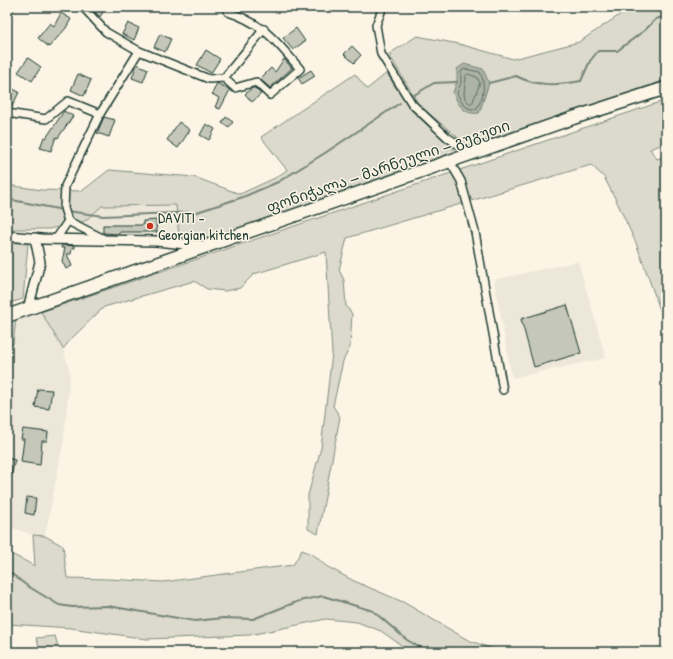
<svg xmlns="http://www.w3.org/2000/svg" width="673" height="659" viewBox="0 0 673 659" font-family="'Patrick Hand','Noto Sans Georgian',sans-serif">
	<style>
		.built { fill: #ece7d8 }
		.green { fill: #dcdacc; stroke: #7e8c80; fill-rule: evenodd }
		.water { fill: #aeb3a7; stroke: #758479 }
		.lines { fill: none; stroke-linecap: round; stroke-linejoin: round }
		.shore { stroke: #586c62; stroke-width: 1 }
		.stream { stroke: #758479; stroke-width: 2 }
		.building { fill: #c5c7b9; stroke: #1f3d34 }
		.minor-casing { stroke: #1f3d34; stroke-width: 10 }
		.tertiary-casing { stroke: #1f3d34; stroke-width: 12 }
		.trunk-casing { stroke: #1f3d34; stroke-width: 15 }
		.minor { stroke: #fcf5e5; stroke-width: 7 }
		.tertiary { stroke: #fcf5e5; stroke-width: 9 }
		.trunk { stroke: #fcf5e5; stroke-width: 12 }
		.poi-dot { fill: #c8321e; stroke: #fcf5e5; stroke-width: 1.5 }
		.labels { text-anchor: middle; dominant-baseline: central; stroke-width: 3; stroke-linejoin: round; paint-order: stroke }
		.street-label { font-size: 15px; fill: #1f3d34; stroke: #fcf5e5 }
		.poi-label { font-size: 15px; fill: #1f3d34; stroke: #fcf5e5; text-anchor: start }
	</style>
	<rect width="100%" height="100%" fill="#fcf5e5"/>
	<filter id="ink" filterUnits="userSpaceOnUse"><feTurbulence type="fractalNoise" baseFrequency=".025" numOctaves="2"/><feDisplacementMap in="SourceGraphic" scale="8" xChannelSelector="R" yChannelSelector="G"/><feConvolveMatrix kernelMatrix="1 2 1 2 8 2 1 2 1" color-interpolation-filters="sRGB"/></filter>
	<g filter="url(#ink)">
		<g class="built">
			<polygon points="176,205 179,237 108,238 79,223 85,221 102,206"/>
			<polygon points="578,261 606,358 512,378 494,280"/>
			<polygon points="41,312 63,349 70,372 64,439 45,536 33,535 7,526 7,382 16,319"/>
		</g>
		<g class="green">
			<path d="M635,7H666V80L469,147L419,105L389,54L417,36L459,44L513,59L579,42L624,12ZM457,82L489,83L479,113L453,93Z"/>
			<polygon points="387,73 394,85 413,112 457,152 214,238 179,237 176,205 102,206 85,221 49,229 7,229 7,185 42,190 82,191 109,170 194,177 240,194 275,178 287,170 261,137 355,74 367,89"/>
			<polygon points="666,100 666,143 650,149 657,159 666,156 666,320 664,321 636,243 617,202 604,177 591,165 347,238 339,270 344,280 346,306 352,314 350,347 343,361 333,406 340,417 318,534 308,529 308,495 321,448 332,353 326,252 254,274 240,288 225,291 207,289 194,281 104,307 71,339 63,349 41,312"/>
			<polygon points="7,242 28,244 23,299 7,304"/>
			<polygon points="16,319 13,344 7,346 7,322"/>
			<polygon points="33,535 45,536 63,546 67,578 108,579 163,582 293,565 302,550 314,555 326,566 354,581 403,602 468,640 501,652 411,652 381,631 357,622 326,619 250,635 147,639 71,628 7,624 7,552 35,566"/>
			<polygon points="55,636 60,652 41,652 36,638"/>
		</g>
		<path class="water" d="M464,64L483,69L489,83L479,113C464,115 459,106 453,93L457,82V69Z"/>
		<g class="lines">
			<g class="shore">
				<path d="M465,69L480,72C486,84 484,98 476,109C465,110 461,102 457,93L461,83V72Z"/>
				<path d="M468,74L477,77L480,83L472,104C459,99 466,87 466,76Z"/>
			</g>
			<g class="stream">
				<path d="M489,83L516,76C537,87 558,85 581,81L590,61L598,51H617L645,30L656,19L666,16"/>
				<polyline points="414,95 434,83 457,82"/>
				<polyline points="7,199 63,210"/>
				<polyline points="67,211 103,216 197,212 243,197 278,182 325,153 400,103"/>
				<polyline points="7,572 12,574 26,585 59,605 72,607 108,606 195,621 223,618 253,619 299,601 323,596 373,611 407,640 428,652"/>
			</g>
		</g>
		<g class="building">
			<polygon points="90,7 106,7 100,17"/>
			<polygon points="61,13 71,19 66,28 49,47 38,38 50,23 54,26"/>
			<polygon points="128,23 139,28 134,40 122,34"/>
			<polygon points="296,28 305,41 293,50 283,38"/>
			<polygon points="160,34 171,39 165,52 154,47"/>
			<polygon points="352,46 361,55 354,63 344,54"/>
			<polygon points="206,50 220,59 211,73 197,65"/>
			<polygon points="28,58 41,67 32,81 18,72"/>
			<polygon points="284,59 292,68 270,88 260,79 271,68 275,72"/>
			<polygon points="137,64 148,69 143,82 132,78"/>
			<polygon points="311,70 315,76 302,84 298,78"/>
			<polygon points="78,74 91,80 84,96 71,90"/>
			<polygon points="217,83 230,90 220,109 215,107 219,98 212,94"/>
			<polygon points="9,87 19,92 11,109 7,108 7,91"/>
			<polygon points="252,88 255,88 261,94 252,102 245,94"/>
			<polygon points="64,111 73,116 58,138 56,137 51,151 40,148 44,137 46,138"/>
			<polygon points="104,117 115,120 109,137 97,133"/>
			<polygon points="226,117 233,122 229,127 222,123"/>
			<polygon points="179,122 190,130 178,148 167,140"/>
			<polygon points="206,124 215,129 209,140 200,135"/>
			<polygon points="156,220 157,232 119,232 119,234 103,233 103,225 143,225 143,221"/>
			<polygon points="62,245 75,246 75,248 72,248 71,254 67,254 72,266 66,269 62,261 65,248 61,248"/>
			<polygon points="567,305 581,353 534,367 521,319"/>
			<polygon points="38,389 52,390 49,409 35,407"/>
			<polygon points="23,429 48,432 47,441 42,441 40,465 21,462 24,439 21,439"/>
			<polygon points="7,458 15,460 9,484 7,484"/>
			<polygon points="27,497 36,498 34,515 25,513"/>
		</g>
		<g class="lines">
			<defs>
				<g id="minor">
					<path d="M83,7L106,32L139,51L209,79L224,78L235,88L256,82L270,95L300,69C277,42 263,23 228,12"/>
					<polyline points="381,7 381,12 376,25 381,54 412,104 447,137 463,148 468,155"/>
					<polyline points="7,11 10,7"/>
					<polyline points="224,78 264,29"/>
					<polyline points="7,113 46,119 68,101 100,114"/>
					<polyline points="450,162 461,181 475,232 503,390"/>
					<polyline points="56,239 68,221"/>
					<polyline points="104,239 68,221 64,208 65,186 100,114 139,51"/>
				</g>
				<g id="tertiary">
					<polyline points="7,236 42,239 156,241 206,246"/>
					<polyline points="28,309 40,262 35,238"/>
				</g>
				<polyline id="trunk" points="7,316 573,118 666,88"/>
			</defs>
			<use href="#minor" class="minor-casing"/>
			<use href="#tertiary" class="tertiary-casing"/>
			<use href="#trunk" class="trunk-casing"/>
			<use href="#minor" class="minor"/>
			<use href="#tertiary" class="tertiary"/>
			<use href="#trunk" class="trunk"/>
		</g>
	</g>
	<circle class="poi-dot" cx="150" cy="226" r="4"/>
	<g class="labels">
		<g class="street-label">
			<text transform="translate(388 166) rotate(-19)">ფონიჭალა — მარნეული — გუგუთი</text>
		</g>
		<g class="poi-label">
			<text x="158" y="217">DAVITI -<tspan x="158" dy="17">Georgian kitchen</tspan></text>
		</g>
	</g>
	<rect width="673" height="659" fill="none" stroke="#fcf5e5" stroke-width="24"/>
	<rect x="12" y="12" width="649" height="635" fill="none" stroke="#1f3d34" stroke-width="1.5" filter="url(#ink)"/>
</svg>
